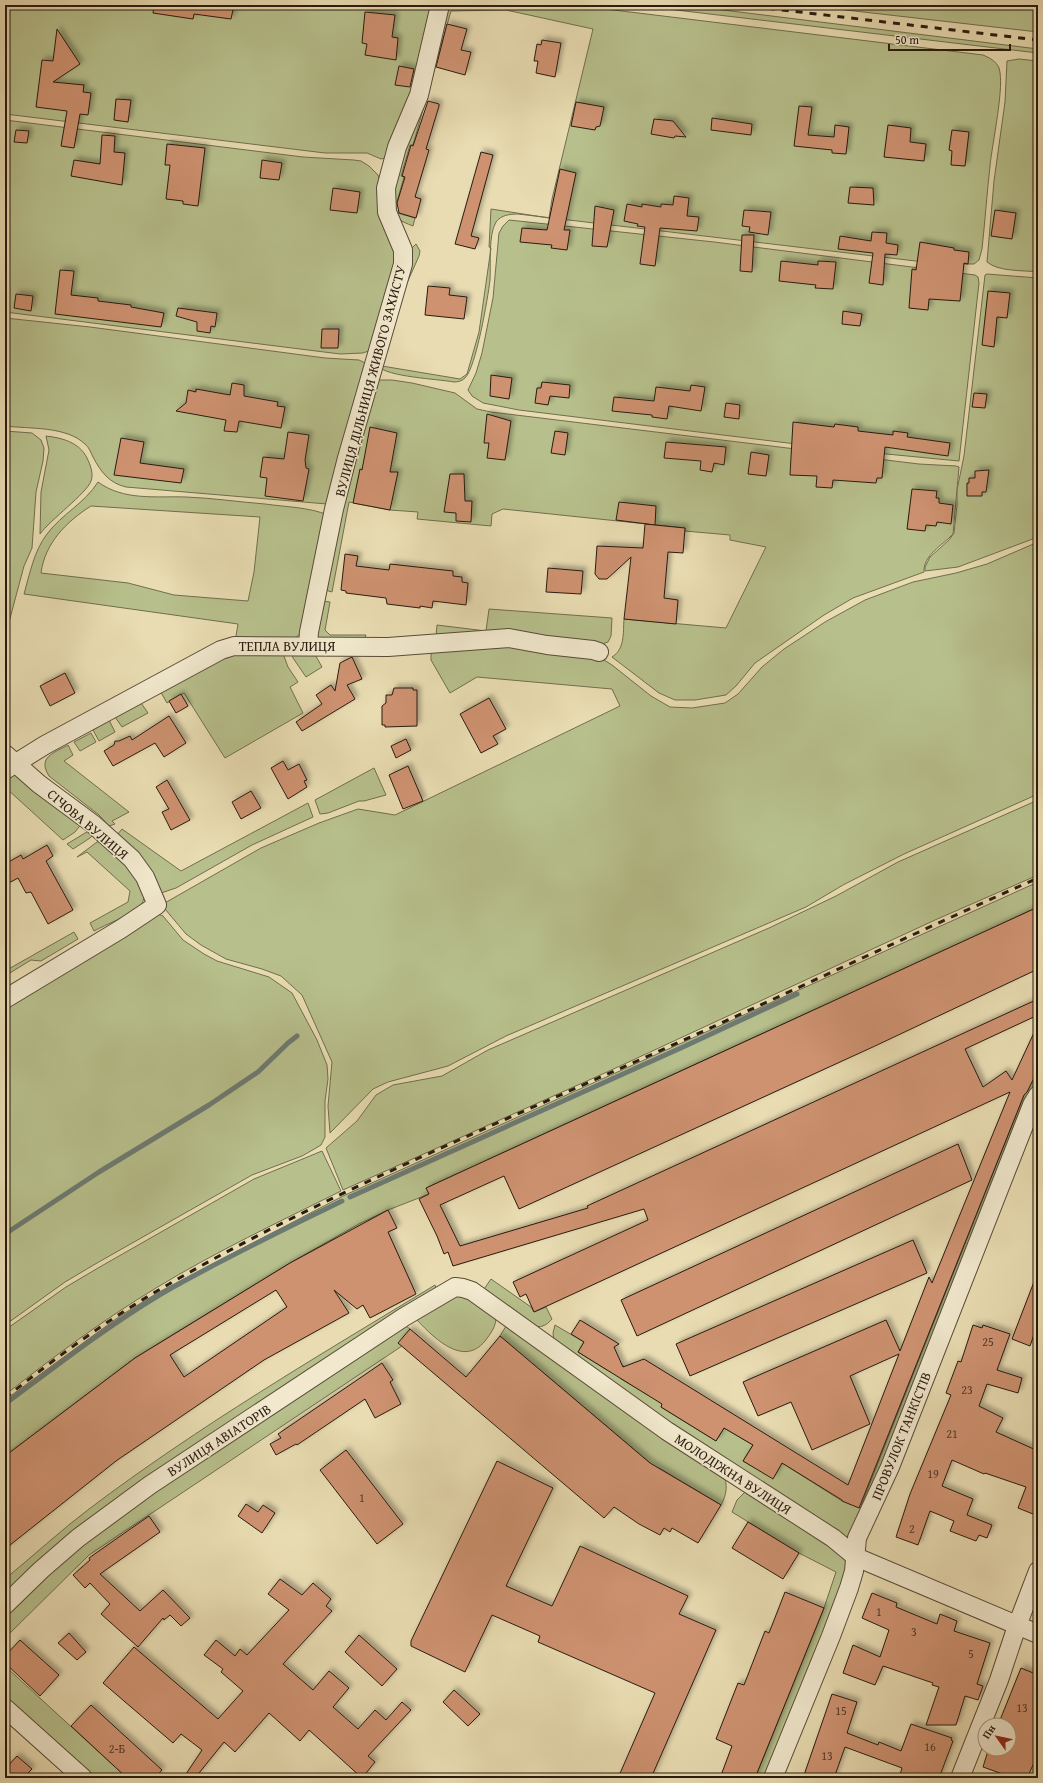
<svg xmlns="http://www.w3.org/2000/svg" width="1043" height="1783" viewBox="0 0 1043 1783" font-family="'Gentium Book Plus',serif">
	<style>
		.green { fill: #b7c08c; stroke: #706e4e; fill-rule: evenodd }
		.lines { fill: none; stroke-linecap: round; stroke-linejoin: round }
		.stream { stroke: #6d7a72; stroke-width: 5 }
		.building { fill: #ce9271; stroke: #291b0f; fill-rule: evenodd; filter: url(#shadow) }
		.street-casing { stroke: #594b38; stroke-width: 20 }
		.street { stroke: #f1e8cd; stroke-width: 18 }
		.rail { stroke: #291b0f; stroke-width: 3; stroke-dasharray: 7 7; stroke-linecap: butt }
		.labels { text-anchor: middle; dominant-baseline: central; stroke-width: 3; stroke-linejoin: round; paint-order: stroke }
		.number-label { font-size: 12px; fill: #523928 }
		.street-label { font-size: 14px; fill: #291b0f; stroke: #f1e8cd }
	</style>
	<defs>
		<filter id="shadow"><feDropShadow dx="3.5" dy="-3.5" stdDeviation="2" flood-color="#0004"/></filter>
	</defs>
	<rect width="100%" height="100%" fill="#e9dcb2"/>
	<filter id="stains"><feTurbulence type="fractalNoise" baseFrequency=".005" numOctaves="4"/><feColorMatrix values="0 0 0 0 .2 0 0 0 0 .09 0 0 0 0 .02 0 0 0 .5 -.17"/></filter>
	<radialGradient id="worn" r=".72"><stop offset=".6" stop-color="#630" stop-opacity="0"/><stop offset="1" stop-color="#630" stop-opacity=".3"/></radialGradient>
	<g class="green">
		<path d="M5,5H427C444,18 397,135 389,157L381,159L367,153H325L5,114Z"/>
		<path d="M466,5H563L589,7L983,55C990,58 996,61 999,68C1005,86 992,144 990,166C987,193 985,221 982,249L979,260L974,264H941L518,214C510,214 501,215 496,222C488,235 491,265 490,280C488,297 476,368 465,378C462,381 458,382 454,382C438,379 387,377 378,366L411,249L416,244L420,251L419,256L407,283L387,343L382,366L460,379L467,374L479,332L491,248L489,247L491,209L549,218L552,199L593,29L506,10L451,11L413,145H410L401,176L404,177L394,212L415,218L413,226C400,221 391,217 389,202C388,198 390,192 390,187C395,155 412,128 421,97C428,72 433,29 448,10Z"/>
		<polygon points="634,5 681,5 707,8 1038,49 1038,53"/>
		<polygon points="802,5 1038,5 1038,32"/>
		<path d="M1019,59L1038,61V272C1023,270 999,272 987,262L994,181L1005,102L1007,61Z"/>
		<polygon points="5,120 303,157 354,160 361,161 369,166 378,175 396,244 396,270 371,350 363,353 340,354 5,312"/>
		<polygon points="509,220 714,242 975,275 978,277 979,283 959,461 845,450 519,410 483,403 472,396 468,390 476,373 482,353 493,298 499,233 503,226"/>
		<polygon points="987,274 1038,278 1038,537 958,567 925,571 925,567 930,557 949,540 954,533 957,505 957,490 964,456 985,275"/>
		<path d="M5,318L90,327L325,358L359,360L367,364L327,504L126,487C109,483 101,472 93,457C91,453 89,447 85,444C66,426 30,429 5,426Z"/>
		<path d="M377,380H392L412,383L455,393L477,409L491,412L919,464L956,466L959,467L953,534C943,545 923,555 924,572L853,598L824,615L755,663L736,686L726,695L695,700H675L659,693L612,657C625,649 623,633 624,619L726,628L766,547L730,540V535L685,531V528L503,509L492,514L491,526L417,519L418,512L390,510L349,502L332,592L322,589L332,543Z"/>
		<polygon points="5,431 32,433 41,440 44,448 43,461 36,492 32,548 24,566 5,637"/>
		<path d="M46,436C62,438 79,442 87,458C90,464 94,474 91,481C87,493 50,520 40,534L41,492L49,450Z"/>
		<path d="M98,482C124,501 156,496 186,497C213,498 239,502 265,504C286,507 308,507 328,515L303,631L294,639L235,642L238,624L24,594C30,573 34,551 47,534C62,514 85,503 98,482ZM91,506L260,517L254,572L248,601L174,595L128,583L41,573C45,543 66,522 91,506Z"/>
		<polygon points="1038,542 1038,794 904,854 843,885 806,907 506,1036 448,1066 388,1082 373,1089 330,1133 328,1106 332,1062 302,995 281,976 262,969 226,959 201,945 186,934 165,909 163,904 261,848 319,823 358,809 395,815 620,706 612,689 477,677 450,693 431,660 431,647 508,642 593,653 612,665 651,696 670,707 692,708 725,703 738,694 762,667 784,649 825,622 865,600 913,582 956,573 987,564"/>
		<polygon points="322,601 330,602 325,630 330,635 366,635 364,641 318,639 313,629"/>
		<polygon points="489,609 612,618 611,636 608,642 593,647 436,636 437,625 486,631"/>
		<polygon points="282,651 288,667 298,682 290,687 303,713 225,758 184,693 167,703 159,689 227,653"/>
		<polygon points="291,651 313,651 322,667 306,677 293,658"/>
		<polygon points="139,700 148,713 122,727 113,714"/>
		<polygon points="109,720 115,732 99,741 93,730"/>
		<polygon points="91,733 96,742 80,751 74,742"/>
		<path d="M68,745L73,755L64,761L129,812L112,821L115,824L109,826L99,815L49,776C37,757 54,753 68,745Z"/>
		<polygon points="374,768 386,795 364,801 359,801 328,813 320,814 315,800"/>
		<polygon points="6,774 20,775 82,823 75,832 63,840 6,788 5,789 5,775"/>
		<polygon points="1038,800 1038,875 935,920 607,1072 343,1190 326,1148 357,1121 376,1095 393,1085 442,1076 488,1050 769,928 836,896 898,862"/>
		<polygon points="308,803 313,817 252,845 176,888 161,893 117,835 122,829 181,871"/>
		<polygon points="90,830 94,834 90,838 73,849 67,844"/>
		<path d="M97,842H103C115,854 160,889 138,908C130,915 105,925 94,931L90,923L128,902L130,891L87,852L77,857Z"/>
		<polygon points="1038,882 1038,907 426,1188 429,1194 388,1210 359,1224 290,1263 135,1358 5,1456 5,1400 120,1316 159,1292 343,1196"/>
		<polygon points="158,914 163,916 183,940 204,954 217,961 269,977 292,993 317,1040 327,1065 328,1079 325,1101 325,1137 321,1145 316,1148 302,1156 252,1175 97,1263 65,1282 5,1325 5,1006"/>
		<polygon points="74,932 78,939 41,961 31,960 5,976 5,971"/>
		<polygon points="1038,1070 1038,1086 854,1533 847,1537 843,1537 668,1426 554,1341 553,1333 555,1325 584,1342 578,1352 607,1370 613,1360 627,1368 621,1379 648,1395 669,1394 661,1407 716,1441 724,1428 753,1445 743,1461 773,1478 782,1463 842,1501 860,1508 1024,1095 1027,1092"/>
		<path d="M322,1151L341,1191C279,1222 215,1252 156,1288C103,1320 53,1357 5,1395V1330L66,1287L98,1268L254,1179Z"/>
		<path d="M491,1279L531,1307L534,1312L546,1307L552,1319C546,1326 541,1328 531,1326L482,1292Z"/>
		<path d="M435,1285L436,1288L5,1598V1579C33,1556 60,1531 89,1509C199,1426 318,1356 435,1285Z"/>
		<path d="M463,1293L496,1319C495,1328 491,1333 485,1341C463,1368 433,1337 416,1319L417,1315Z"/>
		<polygon points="406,1326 410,1329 402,1346 89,1555 5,1638 5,1614 32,1587 82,1543 152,1491"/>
		<path d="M506,1326L723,1473C728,1485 727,1494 721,1505L659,1468L647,1465L649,1462L500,1336Z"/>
		<polygon points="745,1492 829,1542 850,1562 768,1778 755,1778 824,1608 836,1572 799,1553 732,1512 737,1500"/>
		<polygon points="5,1666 127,1778 92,1778 5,1700"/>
	</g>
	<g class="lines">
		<g class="stream">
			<polyline points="350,1197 683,1047 797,994"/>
			<polyline points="5,1234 99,1172 209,1105 258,1072 288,1043 297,1036"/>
			<path d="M5,1404C56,1366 106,1327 161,1294C220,1260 281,1231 342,1201"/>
		</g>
	</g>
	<g class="building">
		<polygon points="154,5 234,5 231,19 194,14 193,19 153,13"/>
		<polygon points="365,12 395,15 392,37 398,38 396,60 365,55 367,44 362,43"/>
		<polygon points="447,24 467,29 461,50 471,52 465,75 436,67"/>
		<polygon points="57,29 80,64 53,82 84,85 83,92 91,93 88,115 80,114 74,148 61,146 67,111 36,107 42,60 53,61"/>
		<polygon points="542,40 561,43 555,77 536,73 538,61 534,61 537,44 541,45"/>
		<polygon points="399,66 414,69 410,87 395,85"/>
		<polygon points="116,99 131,100 128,122 114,120"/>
		<polygon points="428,101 439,104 439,106 426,149 429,150 415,197 421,199 416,218 399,213 397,203 405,177 402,176 411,145 413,146"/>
		<polygon points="576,102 604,107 600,126 596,127 595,130 571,126"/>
		<polygon points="799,106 812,107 808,135 834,137 835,125 849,127 846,154 832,153 832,150 794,146"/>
		<polygon points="712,118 752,124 751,135 711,130"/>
		<polygon points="654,119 673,121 686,137 675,136 674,138 651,134"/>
		<polygon points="888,125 911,128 910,142 926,144 924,161 884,157"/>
		<polygon points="16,130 29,131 27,143 14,142"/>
		<polygon points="952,130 969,132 965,166 951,165 952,151 949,150"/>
		<polygon points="102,135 115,136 114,152 125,153 122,185 71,176 74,160 100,164"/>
		<polygon points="167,144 205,148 198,206 183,204 183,201 166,199 170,165 165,165"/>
		<polygon points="481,152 493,155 471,236 479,238 475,249 455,244"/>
		<polygon points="262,160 282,163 279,180 260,178"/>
		<polygon points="560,169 576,173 564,230 570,230 567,250 551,248 552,245 520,242 522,228 547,230"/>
		<polygon points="850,187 873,188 874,205 848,203"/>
		<polygon points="333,188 360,192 357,213 330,210"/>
		<polygon points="674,196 689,198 687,216 699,217 697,231 660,228 655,266 640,264 645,227 637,226 638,224 624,221 627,204 642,207 642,204 661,207 661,204 673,205"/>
		<polygon points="595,206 614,210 607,247 592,246"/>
		<polygon points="744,210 771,212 768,235 749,232 750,227 742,226"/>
		<polygon points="995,210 1016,213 1012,239 991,236"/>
		<polygon points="872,232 887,233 886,243 898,245 897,255 885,254 883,285 869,283 873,253 838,249 840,236 871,241"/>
		<polygon points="742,235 754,235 752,272 740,271"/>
		<polygon points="920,242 954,248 954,250 969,252 968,264 964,263 960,301 929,299 928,310 909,308 912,269 916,270"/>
		<polygon points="781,261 818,265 818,261 836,262 833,289 815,288 816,285 779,281"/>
		<polygon points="60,270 74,271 71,295 98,298 98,301 131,305 131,307 164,313 161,327 55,314"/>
		<polygon points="428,286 450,288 449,295 467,297 464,319 425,315"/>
		<polygon points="988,291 1010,293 1007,318 997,317 994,347 982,345"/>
		<polygon points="16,294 33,296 31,311 14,308"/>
		<polygon points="178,308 217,313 215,327 211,326 210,333 197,331 197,322 176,316"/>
		<polygon points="843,311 862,314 860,326 842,324"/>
		<polygon points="322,329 339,329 338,348 321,348"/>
		<polygon points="491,375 512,378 509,399 490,396"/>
		<polygon points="542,382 570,385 569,398 550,396 548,405 535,403 537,388 541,388"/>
		<polygon points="232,383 244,385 244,396 278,402 277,406 285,407 281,428 239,421 237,432 224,431 226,420 176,411 186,403 188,390 196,392 196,389 230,395"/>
		<polygon points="691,385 705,387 701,411 669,406 667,419 652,417 652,415 612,411 614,397 654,401 656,387 690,391"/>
		<polygon points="974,393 987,394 985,408 972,407"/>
		<polygon points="726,403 740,405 739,419 724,417"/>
		<polygon points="487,414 511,421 505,460 487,458 489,443 484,443"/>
		<polygon points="793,422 834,427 835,424 858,427 858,431 893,435 893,431 908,433 907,437 950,443 948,456 885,447 882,478 877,478 876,483 833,480 832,488 816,487 817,476 790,475"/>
		<polygon points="370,427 397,433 390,472 398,472 390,510 353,503 360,469 362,470"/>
		<polygon points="555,431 568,433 565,455 551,453"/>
		<polygon points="288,432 309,435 305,460 306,468 309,469 303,501 265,496 267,478 260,477 263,457 284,459"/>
		<polygon points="121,438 144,442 140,463 184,469 181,483 114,475"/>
		<polygon points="666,442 726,447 724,465 714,463 712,472 700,470 701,461 664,458"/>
		<polygon points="751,452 769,455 766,476 748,474"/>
		<polygon points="989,470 986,492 982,492 982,496 967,496 967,483 969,483 969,478 975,478 975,471"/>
		<polygon points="450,474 464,474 465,501 472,501 471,522 456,521 456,513 444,512"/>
		<polygon points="912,489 937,491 936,498 939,498 939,503 953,505 951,524 937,522 936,526 926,525 925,531 907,529"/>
		<polygon points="619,502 656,506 655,525 616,520"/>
		<polygon points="645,524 685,528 683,553 668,552 664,598 678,600 676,624 624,619 631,557 607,579 599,579 595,574 597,546 643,548"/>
		<polygon points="345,554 358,556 356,566 389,570 390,564 453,571 453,576 462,577 462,582 468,583 466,605 433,601 432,608 420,606 420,608 387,604 386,598 346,593 346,591 341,590"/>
		<polygon points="548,568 583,571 581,594 546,592"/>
		<polygon points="352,657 362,679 347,685 355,699 302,731 296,722 322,704 316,695 331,685 335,691 340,663"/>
		<polygon points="65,673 75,693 50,706 40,686"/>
		<polygon points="394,688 413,688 413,690 417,690 417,726 385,727 385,725 382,725 382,706 386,703 386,695 392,695"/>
		<polygon points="181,694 188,706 176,713 169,701"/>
		<polygon points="489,698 506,729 493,736 498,744 481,753 460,714"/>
		<polygon points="169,716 186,743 164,757 155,743 113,766 104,751 114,745 115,741 119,741 130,736 132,740"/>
		<polygon points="406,739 411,750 396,758 391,746"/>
		<polygon points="283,761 288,770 299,764 307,780 304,781 307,787 288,799 271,768"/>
		<polygon points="408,766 423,801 403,809 389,775"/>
		<polygon points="167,780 190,820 171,830 162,812 169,809 156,787"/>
		<polygon points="251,791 261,808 241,819 232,802"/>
		<polygon points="47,845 53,856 46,861 73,910 48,924 31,892 26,893 18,878 5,885 5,864 21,855 23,859"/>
		<polygon points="1038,907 1038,969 875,1046 519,1209 504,1176 440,1205 460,1246 588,1208 587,1206 1038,999 1038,1015 965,1049 983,1087 1006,1071 1012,1080 1038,1024 1038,1070 1027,1092 1024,1095 859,1508 842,1501 842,1500 782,1463 773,1479 743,1461 753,1445 724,1428 716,1441 661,1407 662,1404 578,1352 584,1342 571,1334 580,1320 619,1344 614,1347 623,1367 644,1359 848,1485 899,1354 850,1376 870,1424 812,1450 791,1402 758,1416 743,1382 886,1320 900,1351 929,1277 932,1283 1010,1092 534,1312 526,1294 520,1297 513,1282 648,1220 644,1209 453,1266 448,1252 444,1254 437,1236 419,1199 429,1194 426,1188"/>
		<polygon points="958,1144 972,1180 637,1336 621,1300"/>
		<path d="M388,1210L397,1228L388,1232L416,1294L370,1318L363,1305L357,1309L334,1290L349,1313L264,1360L116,1461L5,1549V1456L135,1358L290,1263ZM276,1290L287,1307L184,1377L170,1355Z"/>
		<polygon points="913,1240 927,1273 690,1376 676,1344"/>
		<polygon points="1037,1274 1038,1274 1038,1323 1030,1346 1012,1339"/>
		<polygon points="973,1325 982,1328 983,1325 1010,1334 997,1370 1022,1378 1018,1393 987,1384 979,1406 1003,1418 996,1432 1038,1451 1038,1516 1018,1508 1026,1487 985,1473 984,1474 952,1460 942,1486 973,1499 967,1515 992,1525 987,1538 979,1535 976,1541 950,1531 954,1521 930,1511 918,1545 896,1537 910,1494 951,1395 946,1393 958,1361 961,1362"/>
		<polygon points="410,1329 466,1377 500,1336 650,1463 721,1505 698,1543 672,1528 670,1532 664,1528 660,1535 639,1524 614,1507 604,1518 398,1343"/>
		<polygon points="382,1363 393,1380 390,1382 401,1404 375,1418 365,1399 297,1445 296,1444 276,1455 270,1444 281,1438 278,1434"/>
		<polygon points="346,1450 403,1524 377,1544 320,1470"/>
		<polygon points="497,1461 553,1488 506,1586 552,1606 580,1546 688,1596 679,1614 716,1630 651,1778 618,1778 655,1693 538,1642 540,1636 492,1615 465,1672 411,1646 411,1641"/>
		<polygon points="246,1504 258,1512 263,1505 275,1513 262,1533 238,1516"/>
		<polygon points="149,1516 160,1532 100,1574 140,1611 163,1590 190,1618 181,1626 170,1615 164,1620 163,1618 138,1647 101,1614 110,1604 90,1583 85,1588 73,1575 90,1560 89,1558"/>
		<polygon points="748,1522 799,1553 783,1579 732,1548"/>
		<polygon points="280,1579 302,1595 313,1583 331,1599 326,1606 332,1611 283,1664 313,1690 329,1671 349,1688 333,1707 358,1729 375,1710 386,1720 402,1702 411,1710 368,1756 375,1762 362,1778 309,1730 300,1741 269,1713 235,1752 224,1742 195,1778 192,1778 186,1774 202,1750 181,1734 173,1743 103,1683 134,1647 218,1719 243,1691 221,1672 223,1669 204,1655 216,1640 235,1656 240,1649 247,1655 289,1610 268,1594"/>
		<polygon points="785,1592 824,1608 755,1778 720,1778 732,1746 716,1739 738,1683 744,1685 765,1631 769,1633"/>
		<polygon points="872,1593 897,1603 896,1607 937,1624 940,1614 957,1621 954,1631 990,1643 977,1684 983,1686 978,1700 965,1696 956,1725 926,1725 939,1687 932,1685 933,1683 883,1666 875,1685 843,1673 853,1645 880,1657 889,1630 862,1618"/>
		<polygon points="69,1633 86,1652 77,1660 58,1643"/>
		<polygon points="359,1635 397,1669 382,1686 345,1652"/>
		<polygon points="20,1640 59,1675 40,1696 5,1663 5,1656"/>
		<polygon points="1021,1668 1038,1675 1038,1754 1027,1778 1014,1778 983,1767 988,1751 996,1754 998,1749 1009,1749 1009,1725 998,1725"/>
		<polygon points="454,1690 480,1714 468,1726 443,1702"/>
		<polygon points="832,1694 857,1702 847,1733 878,1745 879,1742 901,1751 911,1724 952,1738 951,1740 953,1741 939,1778 899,1778 902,1768 845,1747 834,1778 803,1778"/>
		<polygon points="91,1705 162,1770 155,1778 127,1778 71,1726"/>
		<polygon points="17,1756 32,1769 23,1778 5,1778 5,1769"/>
	</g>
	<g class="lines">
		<defs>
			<g id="street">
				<polyline points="308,646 309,632 334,509 347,458 403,264 403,250 387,212 386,188 397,147 419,95 440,5"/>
				<polyline points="5,754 39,784 93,824 132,859 145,877 157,905 121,929 5,999"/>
				<polyline points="5,770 45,745 221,650 234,646 388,647 509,638 547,645 593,650 599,652"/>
				<polyline points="5,1605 41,1570 78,1538 150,1485 404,1317 455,1287 463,1288 472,1291 667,1431 833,1538 856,1557 1038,1634"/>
				<polyline points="5,1708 83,1778"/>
				<polyline points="773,1778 831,1636 849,1588 854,1571 857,1538 890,1467 1032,1105 1038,1095"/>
				<polyline points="960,1778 999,1680 1017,1626 1038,1571"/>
			</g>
		</defs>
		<use href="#street" class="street-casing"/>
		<use href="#street" class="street"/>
		<g class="rail">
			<polyline points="740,5 1038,40"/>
			<path d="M5,1398C53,1360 104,1322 157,1291C300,1207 453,1143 603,1076C749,1012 892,943 1038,878"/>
		</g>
	</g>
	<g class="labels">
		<g class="number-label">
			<text x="988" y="1341">25</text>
			<text x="967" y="1389">23</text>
			<text x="952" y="1433">21</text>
			<text x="933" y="1473">19</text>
			<text x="362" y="1497">1</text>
			<text x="912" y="1528">2</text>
			<text x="879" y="1611">1</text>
			<text x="914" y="1631">3</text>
			<text x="971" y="1653">5</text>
			<text x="1022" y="1707">13</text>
			<text x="841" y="1710">15</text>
			<text x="930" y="1746">16</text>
			<text x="117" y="1748">2-Б</text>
			<text x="827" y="1755">13</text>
		</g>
		<g class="street-label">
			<text transform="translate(370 381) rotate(-75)">ВУЛИЦЯ ДІЛЬНИЦЯ ЖИВОГО ЗАХИСТУ</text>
			<text x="287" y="646">ТЕПЛА ВУЛИЦЯ</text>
			<text transform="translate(88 824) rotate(40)">СІЧОВА ВУЛИЦЯ</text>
			<text transform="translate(901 1436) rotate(-68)">ПРОВУЛОК ТАНКІСТІВ</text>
			<text transform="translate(219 1440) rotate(-33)">ВУЛИЦЯ АВІАТОРІВ</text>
			<text transform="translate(733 1474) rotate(33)">МОЛОДІЖНА ВУЛИЦЯ</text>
		</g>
	</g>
	<rect width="1043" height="1783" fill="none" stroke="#e9dcb2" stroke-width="20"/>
	<rect x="6" y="6" width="1031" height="1771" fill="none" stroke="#291b0f" stroke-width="2"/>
	<rect x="10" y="10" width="1023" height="1763" fill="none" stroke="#291b0f"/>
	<g transform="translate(997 1737) rotate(303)"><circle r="19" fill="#f1e8cd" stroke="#a19681"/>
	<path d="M0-3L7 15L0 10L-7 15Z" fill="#8f2418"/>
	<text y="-6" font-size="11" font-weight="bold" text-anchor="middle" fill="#291b0f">Пн</text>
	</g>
	<path d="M889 44v6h121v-6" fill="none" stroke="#291b0f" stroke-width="2"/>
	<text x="895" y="44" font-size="12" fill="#291b0f" stroke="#f1e8cd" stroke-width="3" paint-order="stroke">50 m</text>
	<rect width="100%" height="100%" filter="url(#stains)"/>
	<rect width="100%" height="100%" fill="url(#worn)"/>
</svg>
